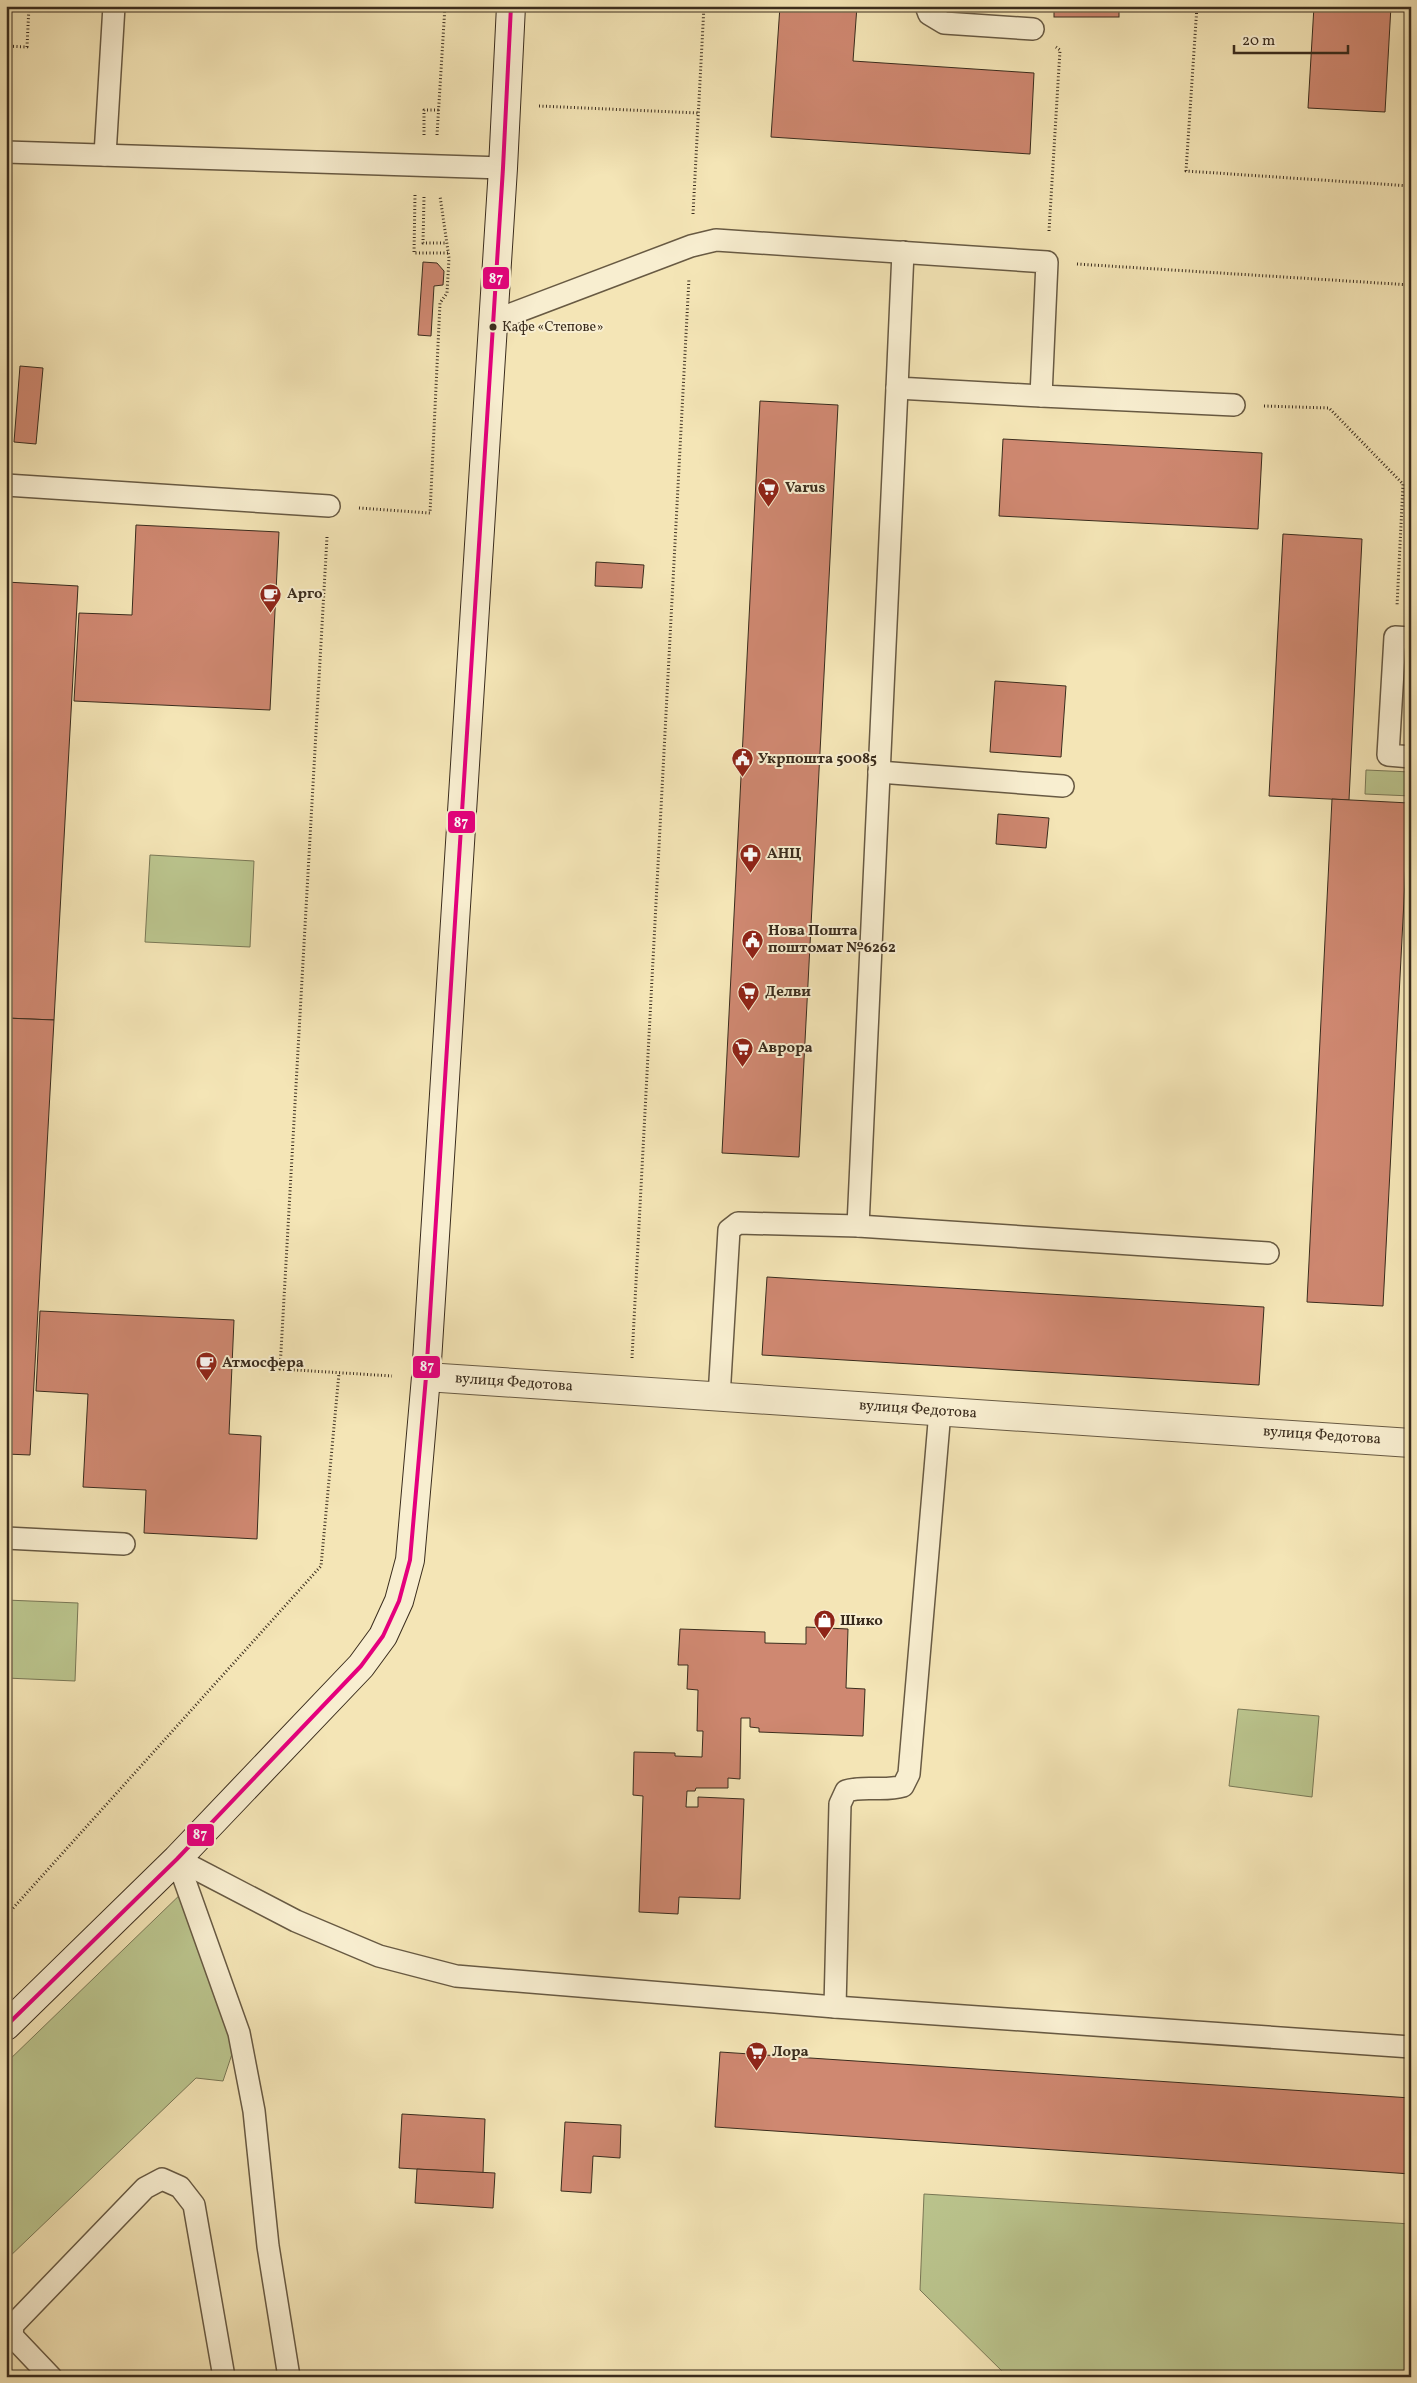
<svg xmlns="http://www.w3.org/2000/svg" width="1417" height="2383" viewBox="0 0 1417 2383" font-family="Vollkorn,serif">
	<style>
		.green { fill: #bbc58e; stroke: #7a7856 }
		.building { fill: #cf8871; stroke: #3a2c1d }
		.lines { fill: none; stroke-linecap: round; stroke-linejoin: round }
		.service-casing { stroke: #685a43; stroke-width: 24 }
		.minor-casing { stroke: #685a43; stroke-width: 30 }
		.secondary-casing { stroke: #3a2c1d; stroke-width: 30 }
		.path { stroke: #3a2c1d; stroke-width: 3; stroke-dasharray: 1 2.5; stroke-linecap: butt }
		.service { stroke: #f8eed0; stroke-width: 21 }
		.minor { stroke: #f8eed0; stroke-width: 28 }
		.secondary { stroke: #f8eed0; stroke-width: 28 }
		.bus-1-casing { stroke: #f8eed0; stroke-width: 8 }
		.bus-1 { stroke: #e5007d; stroke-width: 4 }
		.bus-dot { fill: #3a2c1d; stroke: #f8eed0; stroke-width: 2 }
		.labels { text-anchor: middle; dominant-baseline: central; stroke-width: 4; stroke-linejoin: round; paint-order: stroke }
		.bus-label { font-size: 14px; fill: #3a2c1d; stroke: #f8eed0; text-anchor: start }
		.poi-label { font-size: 15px; font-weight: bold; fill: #3a2c1d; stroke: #f8eed0; text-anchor: start }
		.street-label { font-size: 15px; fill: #3a2c1d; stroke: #f8eed0 }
		.line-badge { stroke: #f8eed0; stroke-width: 2 }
		.badge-label { font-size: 14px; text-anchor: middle; font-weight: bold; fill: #fff }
	</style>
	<rect width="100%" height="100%" fill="#f4e5b6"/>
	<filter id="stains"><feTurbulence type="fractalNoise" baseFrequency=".004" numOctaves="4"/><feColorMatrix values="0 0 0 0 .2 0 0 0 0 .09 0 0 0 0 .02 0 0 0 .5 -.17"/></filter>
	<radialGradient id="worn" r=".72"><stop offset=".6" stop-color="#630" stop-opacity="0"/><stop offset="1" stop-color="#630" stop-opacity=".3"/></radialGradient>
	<g class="green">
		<polygon points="1366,770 1411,772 1411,796 1365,794"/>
		<polygon points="150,855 254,861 250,947 145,942"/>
		<polygon points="6,1600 78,1603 75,1681 6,1678"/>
		<polygon points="1238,1709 1319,1716 1312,1797 1229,1786"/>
		<polygon points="187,1888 239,2033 223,2081 196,2078 6,2260 6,2063"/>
		<polygon points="924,2194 1411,2224 1411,2377 1008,2377 920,2290"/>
	</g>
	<g class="building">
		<polygon points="6,6 9,6 8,33 6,33"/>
		<polygon points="780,6 857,6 853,61 1034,73 1030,154 771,137"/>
		<rect x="1054" y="6" width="65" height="11"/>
		<polygon points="1314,6 1391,6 1385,112 1308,108"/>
		<polygon points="423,262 437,263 444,271 443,285 434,286 431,336 418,335"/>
		<polygon points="20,366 43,368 36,444 14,442"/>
		<polygon points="760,401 838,405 799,1157 722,1153"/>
		<polygon points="1003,439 1262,453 1258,529 999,516"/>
		<polygon points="136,525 279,532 270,710 74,701 79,613 132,615"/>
		<polygon points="1283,534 1362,539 1349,800 1269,796"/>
		<polygon points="596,562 644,565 642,588 595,586"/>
		<polygon points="6,582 78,586 54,1020 6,1018"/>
		<polygon points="995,681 1066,686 1061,757 990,752"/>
		<polygon points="1332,799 1409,803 1383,1306 1307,1302"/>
		<polygon points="998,814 1049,818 1046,848 996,844"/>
		<polygon points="6,1018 54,1020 30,1455 6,1454"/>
		<polygon points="767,1277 1264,1307 1259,1385 762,1355"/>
		<polygon points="40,1311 234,1320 229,1434 261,1436 257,1539 144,1533 146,1490 83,1487 88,1394 36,1391"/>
		<polygon points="806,1627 848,1629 846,1688 865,1689 863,1736 759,1732 759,1728 750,1727 750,1718 741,1718 740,1779 728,1778 728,1788 696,1788 695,1791 687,1791 686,1807 698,1807 698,1797 744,1799 740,1899 679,1897 678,1914 639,1912 643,1796 633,1795 634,1752 675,1753 675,1756 702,1757 703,1731 697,1731 698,1690 687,1689 688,1665 678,1665 680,1629 765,1632 765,1643 806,1644"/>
		<polygon points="720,2052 1411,2098 1411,2174 715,2127"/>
		<polygon points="402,2114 485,2119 483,2173 399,2168"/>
		<polygon points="565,2122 621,2125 620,2158 593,2156 591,2193 561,2191"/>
		<polygon points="417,2169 495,2173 493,2208 415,2203"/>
	</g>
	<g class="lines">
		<defs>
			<g id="service">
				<polyline points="926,6 929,14 944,23 1033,29"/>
				<polyline points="6,152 503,168"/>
				<polyline points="105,155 114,6"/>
				<polyline points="903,252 897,388 1041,396"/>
				<polyline points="493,321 691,246 716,240 1047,262 1041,396 1234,405"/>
				<polyline points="6,485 329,506"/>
				<polyline points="1411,638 1395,637 1388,755 1411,757"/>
				<polyline points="879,772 1063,786"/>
				<polyline points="858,1226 897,388"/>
				<polyline points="719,1397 729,1230 738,1223 858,1226 1268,1253"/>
				<polyline points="6,1538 124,1544"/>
				<polyline points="177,1859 296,1921 379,1956 456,1976 835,2007 1411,2047"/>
				<polyline points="177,1859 239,2033 254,2111 268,2246 289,2377"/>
				<path d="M835,2007L840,1804L846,1791C865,1785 884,1792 903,1786L909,1774L940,1411"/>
				<polyline points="51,2377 12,2336 13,2325 145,2188 162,2179 180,2187 194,2205 224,2377"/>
			</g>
			<polyline id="minor" points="426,1377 1411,1443"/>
			<polyline id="secondary" points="6,2026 177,1859 361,1666 383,1636 399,1601 410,1560 426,1377 503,168 511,6"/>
		</defs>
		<use href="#service" class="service-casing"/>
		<use href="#minor" class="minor-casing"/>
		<use href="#secondary" class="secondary-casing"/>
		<g class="path">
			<polyline points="1197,6 1186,171 1411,186"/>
			<polyline points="6,46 27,47 29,6"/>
			<polyline points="539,106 698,113"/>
			<polyline points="424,135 424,110 439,110"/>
			<polyline points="437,135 445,6"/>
			<polyline points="415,195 414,253 448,253"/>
			<polyline points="424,197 423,243 446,243"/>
			<polyline points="693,214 704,6"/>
			<polyline points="1049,231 1060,50 1056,47"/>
			<polyline points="1077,264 1411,285"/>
			<polyline points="1264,406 1329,408 1403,484 1397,606"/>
			<polyline points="359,508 430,513 440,303 447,293 449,258 440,196"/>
			<polyline points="327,537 280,1369 392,1376"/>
			<polyline points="632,1358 689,278"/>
			<polyline points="6,1916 321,1566 339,1373"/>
		</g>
		<use href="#service" class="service"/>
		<use href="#minor" class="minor"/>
		<use href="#secondary" class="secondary"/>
		<defs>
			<polyline id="bus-1" points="6,2026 177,1859 361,1666 383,1636 399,1601 410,1560 426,1377 503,168 511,6"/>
		</defs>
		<use href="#bus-1" class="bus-1-casing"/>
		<use href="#bus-1" class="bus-1"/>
	</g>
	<defs>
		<symbol id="supermarket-pin" viewBox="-11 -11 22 30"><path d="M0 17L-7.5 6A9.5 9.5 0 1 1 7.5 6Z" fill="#8f2418" stroke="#f8eed0"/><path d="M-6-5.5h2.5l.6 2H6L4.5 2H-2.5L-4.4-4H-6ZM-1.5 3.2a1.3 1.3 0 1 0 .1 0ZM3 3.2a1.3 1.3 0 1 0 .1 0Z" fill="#fff"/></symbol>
		<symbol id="cafe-pin" viewBox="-11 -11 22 30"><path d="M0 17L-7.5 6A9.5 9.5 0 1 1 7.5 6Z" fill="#8f2418" stroke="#f8eed0"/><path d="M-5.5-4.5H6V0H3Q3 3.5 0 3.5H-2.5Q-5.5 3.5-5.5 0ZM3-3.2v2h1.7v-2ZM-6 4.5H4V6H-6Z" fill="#fff"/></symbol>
		<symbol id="civic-pin" viewBox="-11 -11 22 30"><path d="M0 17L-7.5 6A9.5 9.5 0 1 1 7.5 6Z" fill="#8f2418" stroke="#f8eed0"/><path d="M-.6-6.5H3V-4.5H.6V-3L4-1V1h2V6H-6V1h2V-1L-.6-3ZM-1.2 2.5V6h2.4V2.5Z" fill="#fff"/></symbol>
		<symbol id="pharmacy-pin" viewBox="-11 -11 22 30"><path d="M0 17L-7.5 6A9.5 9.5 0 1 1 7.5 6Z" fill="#8f2418" stroke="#f8eed0"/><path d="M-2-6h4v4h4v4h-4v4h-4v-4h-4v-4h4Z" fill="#fff"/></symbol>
		<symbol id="shop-pin" viewBox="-11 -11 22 30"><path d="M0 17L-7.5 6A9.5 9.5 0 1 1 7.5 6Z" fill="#8f2418" stroke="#f8eed0"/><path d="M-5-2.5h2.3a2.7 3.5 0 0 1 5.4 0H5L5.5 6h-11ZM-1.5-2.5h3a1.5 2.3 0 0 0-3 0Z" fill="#fff"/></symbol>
	</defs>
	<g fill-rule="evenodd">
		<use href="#supermarket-pin" x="756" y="476" width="25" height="34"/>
		<use href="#cafe-pin" x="258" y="582" width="25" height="34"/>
		<use href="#civic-pin" x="730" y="746" width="25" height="34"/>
		<use href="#pharmacy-pin" x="738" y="842" width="25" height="34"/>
		<use href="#civic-pin" x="740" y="928" width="25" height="34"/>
		<use href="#supermarket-pin" x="736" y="980" width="25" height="34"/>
		<use href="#supermarket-pin" x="730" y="1036" width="25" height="34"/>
		<use href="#cafe-pin" x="194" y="1350" width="25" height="34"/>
		<use href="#shop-pin" x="812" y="1608" width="25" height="34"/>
		<use href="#supermarket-pin" x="744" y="2040" width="25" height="34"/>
	</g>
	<circle class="bus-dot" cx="493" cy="327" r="4.5"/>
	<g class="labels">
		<g class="bus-label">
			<text x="502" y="327">Кафе «Степове»</text>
		</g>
		<g class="poi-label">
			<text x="785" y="488">Varus</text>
			<text x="287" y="594">Арго</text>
			<text x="758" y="759">Укрпошта 50085</text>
			<text x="767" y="854">АНЦ</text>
			<text x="768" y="931">Нова Пошта<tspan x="768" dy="17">поштомат №6262</tspan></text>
			<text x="765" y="992">Делви</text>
			<text x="758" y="1048">Аврора</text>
			<text x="222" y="1363">Атмосфера</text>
			<text x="840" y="1621">Шико</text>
			<text x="772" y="2052">Лора</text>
		</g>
		<g class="street-label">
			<text transform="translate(514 1383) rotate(4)">вулиця Федотова</text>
			<text transform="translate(918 1410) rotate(4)">вулиця Федотова</text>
			<text transform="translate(1322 1436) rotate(4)">вулиця Федотова</text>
		</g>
	</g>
	<g class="line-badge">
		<rect x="482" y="266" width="28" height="24" rx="5" fill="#e5007d"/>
		<rect x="447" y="810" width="29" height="24" rx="5" fill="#e5007d"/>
		<rect x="412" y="1355" width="29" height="24" rx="5" fill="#e5007d"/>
		<rect x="186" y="1823" width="29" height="24" rx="5" fill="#e5007d"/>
	</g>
	<g class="badge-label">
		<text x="496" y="283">87</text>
		<text x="461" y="827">87</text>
		<text x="427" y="1371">87</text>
		<text x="200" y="1839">87</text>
	</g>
	<rect width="1417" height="2383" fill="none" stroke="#f4e5b6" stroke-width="25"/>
	<rect x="8" y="8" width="1402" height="2368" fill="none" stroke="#3a2c1d" stroke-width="2.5"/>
	<rect x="12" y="12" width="1392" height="2358" fill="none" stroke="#3a2c1d"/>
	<path d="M1234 45v8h114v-8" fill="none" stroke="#3a2c1d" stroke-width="2.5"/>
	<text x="1242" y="45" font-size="15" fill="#3a2c1d" stroke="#f8eed0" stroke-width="4" paint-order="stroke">20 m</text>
	<rect width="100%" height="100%" filter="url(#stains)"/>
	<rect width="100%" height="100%" fill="url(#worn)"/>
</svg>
